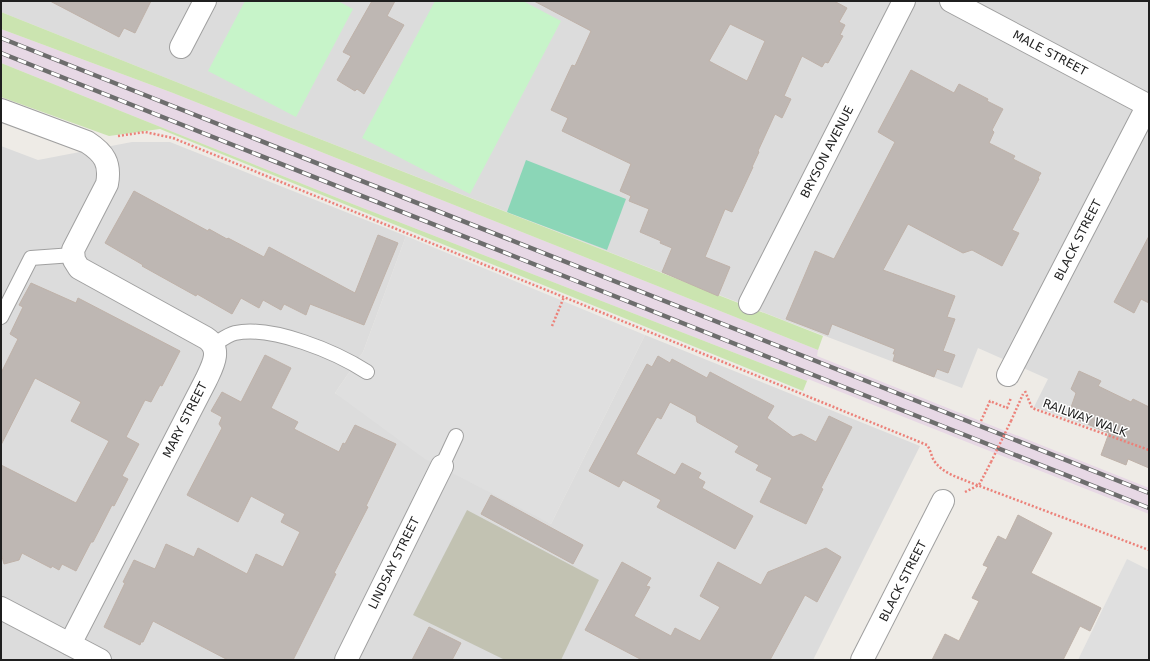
<svg xmlns="http://www.w3.org/2000/svg" width="1150" height="661" viewBox="0 0 1150 661" font-family="'DejaVu Sans',sans-serif">
	<style>
		.residential { fill: #dcdcdc }
		.industrial { fill: #e7d8e5 }
		.construction { fill: #c2c2b2 }
		.grass { fill: #cbe4b0 }
		.park { fill: #c7f4c9 }
		.pitch { fill: #8bd6b7 }
		.parking { fill: #dfdfdf }
		.building { fill: #beb7b3; stroke: #bfb2a9; fill-rule: evenodd }
		.lines { fill: none; stroke-linecap: round; stroke-linejoin: round }
		.lane-casing { stroke: #a0a0a0; stroke-width: 16 }
		.street-casing { stroke: #a0a0a0; stroke-width: 24 }
		.path { stroke: #ec8179; stroke-width: 2.5; stroke-dasharray: 2 2; stroke-linecap: butt }
		.lane { stroke: #fff; stroke-width: 14 }
		.street { stroke: #fff; stroke-width: 22 }
		.rail-casing { stroke: #6d6d6d; stroke-width: 4.5 }
		.rail { stroke: #fff; stroke-width: 3; stroke-dasharray: 9; stroke-linecap: butt }
		.path-bridge { stroke: #ec8179; stroke-width: 2.5; stroke-dasharray: 2 2; stroke-linecap: butt }
		.labels { text-anchor: middle; dominant-baseline: central; stroke-width: 3; stroke-linejoin: round; paint-order: stroke }
		.street-label { font-size: 12px; fill: #1f1f1f; stroke: #fff }
	</style>
	<rect width="100%" height="100%" fill="#eeebe6"/>
	<g class="residential">
		<polygon points="1,1 1149,1 1149,448 1034,407 1048,379 978,348 962,388 783,320 279,123 1,12"/>
		<polygon points="132,142 170,142 406,236 363,352 335,393 551,524 645,335 920,446 813,660 1,660 1,146 38,160"/>
	</g>
	<polygon class="industrial" points="1,29 173,93 818,350 817,356 1149,488 1149,514 808,379 807,381 350,203 1,63"/>
	<polygon class="construction" points="467,510 599,580 561,660 505,660 413,615"/>
	<g class="grass">
		<polygon points="1,12 279,123 823,336 818,350 173,93 1,29"/>
		<polygon points="1,63 350,203 807,381 803,391 160,129 109,136 1,97"/>
	</g>
	<g class="park">
		<polygon points="245,1 338,1 353,9 296,117 208,71"/>
		<polygon points="435,1 523,1 561,21 470,194 362,138"/>
	</g>
	<polygon class="pitch" points="526,160 626,199 607,250 507,212"/>
	<g class="parking">
		<polygon points="406,236 645,335 551,524 425,459 335,393 363,352"/>
		<polygon points="1127,559 1149,570 1149,660 1078,660"/>
	</g>
	<g class="building">
		<polygon points="50,1 151,1 135,33 124,28 119,37"/>
		<polygon points="372,1 395,1 387,16 404,25 364,94 357,89 355,91 337,80 351,56 343,52"/>
		<path d="M534,1H834L847,8L839,22L845,25L840,35L843,36L828,63L825,62L822,67L802,56L784,96L791,99L782,118L775,114L758,151L759,152L752,167H753L732,212L725,209L705,257L730,267L718,296L662,272L672,248L660,243L661,241L640,232L649,209L629,201L631,196L620,191L631,164L562,131L568,118L551,110L572,65L575,66L591,31ZM730,24L765,41L747,81L709,61Z"/>
		<polygon points="911,70 954,93 959,84 988,99 987,101 1003,109 992,130 994,132 989,143 1015,156 1013,159 1041,173 1038,178 1039,179 1012,230 1019,233 1002,266 972,250 963,253 908,224 883,270 955,296 947,317 955,319 943,351 955,355 948,373 937,369 934,377 893,361 895,354 893,354 895,349 832,324 828,335 786,319 815,251 834,259 895,142 878,132"/>
		<polygon points="134,191 208,231 209,229 227,239 228,238 264,257 269,247 355,293 378,235 398,243 364,325 310,304 306,315 284,304 281,310 263,300 259,308 241,298 232,314 197,294 196,296 142,266 143,265 105,243"/>
		<polygon points="1149,236 1149,303 1141,299 1134,313 1114,302"/>
		<polygon points="31,283 76,303 78,298 180,351 162,386 160,385 151,402 145,400 126,437 139,444 122,476 128,479 114,506 112,505 93,542 91,542 76,571 62,564 59,570 52,566 51,568 22,553 19,560 4,564 1,553 1,465 76,503 109,441 71,421 81,402 35,378 1,445 1,373 18,339 10,334 23,307 19,305"/>
		<polygon points="265,355 291,368 271,408 298,422 294,429 339,452 343,443 345,444 355,425 396,444 366,506 368,507 334,573 336,574 293,660 228,660 153,621 143,642 141,642 140,645 104,627 125,583 123,582 134,560 155,569 166,544 194,557 198,548 247,574 256,554 283,567 300,532 281,522 285,514 251,496 238,522 187,495 222,428 219,424 222,417 211,411 222,392 241,402"/>
		<polygon points="658,356 670,363 672,359 707,378 710,372 774,406 767,418 793,437 801,434 816,442 829,416 852,427 821,488 823,489 806,524 760,502 772,478 756,470 759,465 735,452 739,446 697,422 696,416 670,402 661,419 657,417 636,454 675,475 682,463 701,473 698,478 705,482 702,488 753,516 735,549 657,507 661,500 623,480 619,487 589,471 647,364 652,367"/>
		<polygon points="1079,371 1101,381 1098,386 1131,402 1133,399 1149,407 1149,468 1128,459 1126,465 1101,455 1109,433 1068,416 1076,393 1071,389"/>
		<polygon points="491,495 583,545 573,564 481,514"/>
		<polygon points="1018,515 1052,533 1031,573 1101,608 1090,631 1080,626 1063,660 932,660 945,634 959,641 979,601 972,598 988,567 983,565 998,536 1006,540"/>
		<polygon points="826,548 841,557 817,602 805,595 770,660 642,660 585,630 622,562 651,578 646,586 650,587 634,616 671,636 675,628 700,641 720,607 700,596 718,562 761,585 768,572"/>
		<polygon points="429,627 461,643 452,660 412,660"/>
	</g>
	<g class="lines">
		<defs>
			<g id="lane">
				<polyline points="1,317 31,258 73,255"/>
				<path d="M213,345C220,341 227,335 235,333C272,325 336,352 367,372"/>
				<polyline points="442,466 456,436"/>
			</g>
			<g id="street">
				<polyline points="951,1 1149,106"/>
				<polyline points="181,47 205,1"/>
				<path d="M1,110L87,142C104,153 111,163 107,184L73,250L74,260L79,268L206,338C223,349 212,367 206,380L70,644"/>
				<polyline points="750,303 904,1"/>
				<polyline points="1008,375 1148,105"/>
				<polyline points="1,608 100,660"/>
				<polyline points="346,660 442,466"/>
				<polyline points="862,660 943,501"/>
			</g>
		</defs>
		<use href="#lane" class="lane-casing"/>
		<use href="#street" class="street-casing"/>
		<g class="path">
			<path d="M118,136L145,132L173,138L927,445C931,450 931,457 935,462C943,473 957,477 969,482L1149,550"/>
			<polyline points="552,326 564,297"/>
			<polyline points="1025,391 1032,408 1149,450"/>
			<polyline points="981,421 990,401 1007,408 1011,398"/>
			<polyline points="1011,421 1023,394"/>
			<polyline points="965,492 979,485 991,462"/>
		</g>
		<use href="#lane" class="lane"/>
		<use href="#street" class="street"/>
		<defs>
			<g id="rail">
				<polyline points="1,38 1149,493"/>
				<polyline points="1,53 1149,508"/>
			</g>
		</defs>
		<use href="#rail" class="rail-casing"/>
		<use href="#rail" class="rail"/>
		<polyline class="path-bridge" points="991,462 1011,421"/>
	</g>
	<g class="labels">
		<g class="street-label">
			<text transform="translate(1050 53) rotate(28)">MALE STREET</text>
			<text transform="translate(827 152) rotate(-63)">BRYSON AVENUE</text>
			<text transform="translate(1078 240) rotate(-63)">BLACK STREET</text>
			<text transform="translate(1085 418) rotate(20)">RAILWAY WALK</text>
			<text transform="translate(185 420) rotate(-63)">MARY STREET</text>
			<text transform="translate(394 563) rotate(-64)">LINDSAY STREET</text>
			<text transform="translate(903 581) rotate(-63)">BLACK STREET</text>
		</g>
	</g>
	<rect width="1150" height="661" fill="none" stroke="#1f1f1f" stroke-width="4"/>
</svg>
